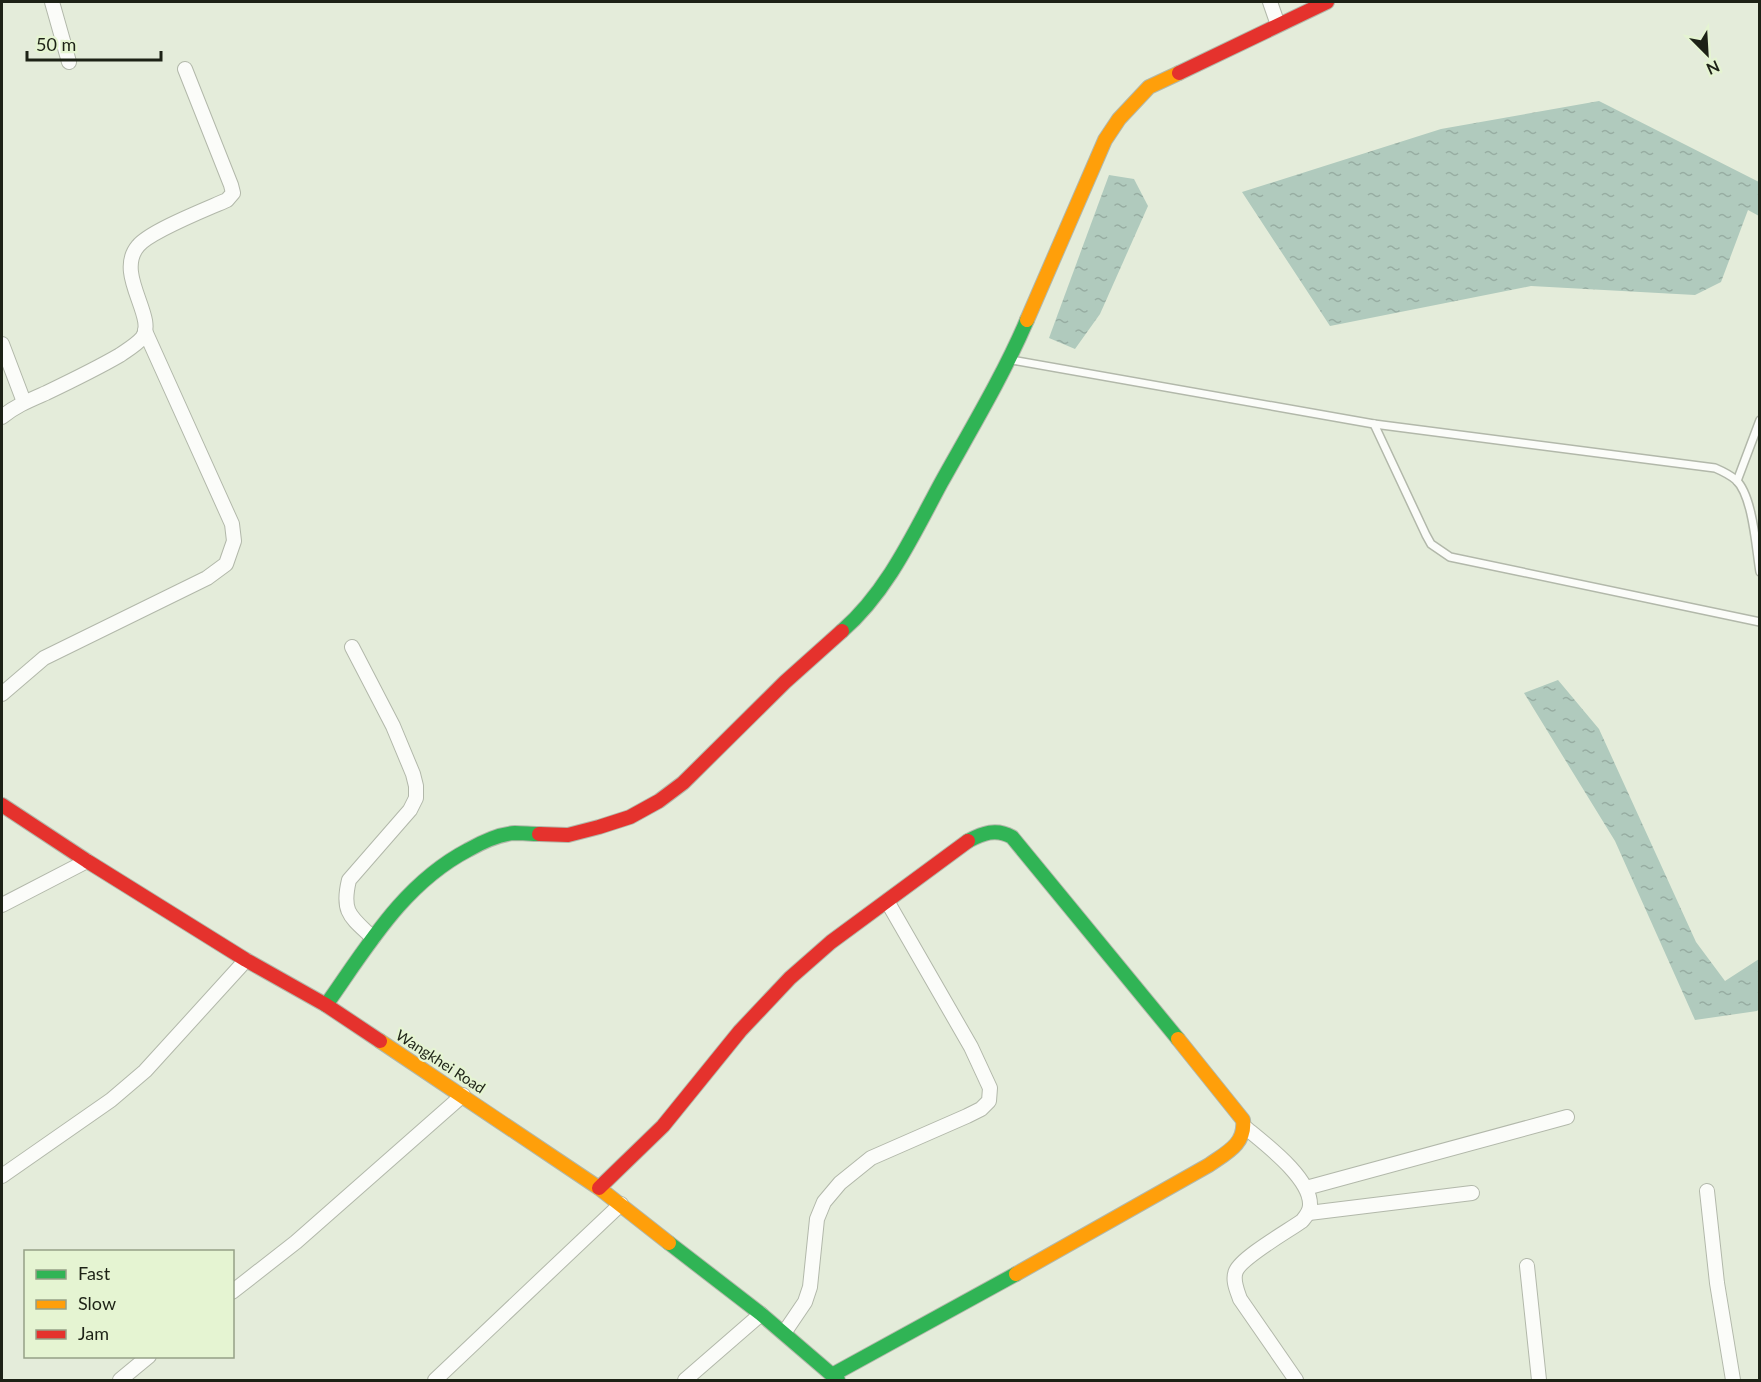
<svg xmlns="http://www.w3.org/2000/svg" width="1761" height="1382" viewBox="0 0 1761 1382" font-family="Lato,sans-serif">
	<style>
		.water { fill: url(#water-ripples) }
		.lines { fill: none; stroke-linecap: round; stroke-linejoin: round }
		.lane-casing { stroke: #b2b8aa; stroke-width: 10 }
		.street-casing { stroke: #b2b8aa; stroke-width: 16 }
		.fast-casing { stroke: #b2b8aa; stroke-width: 16 }
		.slow-casing { stroke: #b2b8aa; stroke-width: 16 }
		.jam-casing { stroke: #b2b8aa; stroke-width: 16 }
		.lane { stroke: #fbfcf9; stroke-width: 7 }
		.street { stroke: #fbfcf9; stroke-width: 14 }
		.fast { stroke: #30b455; stroke-width: 14 }
		.slow { stroke: #ff9f0a; stroke-width: 14 }
		.jam { stroke: #e5322d; stroke-width: 14 }
		.labels { text-anchor: middle; dominant-baseline: central; stroke-width: 4.5; stroke-linejoin: round; paint-order: stroke }
		.street-label { font-size: 15px; fill: #1d2216; stroke: #e5f4d2 }
	</style>
	<defs>
		<pattern id="water-ripples" width="26" height="14" patternUnits="userSpaceOnUse" patternTransform="scale(1.5)"><rect width="26" height="14" fill="#b0cabd"/><path d="M2 4q2-2 4 0t4 0M15 11q2-2 4 0t4 0" fill="none" stroke="#97ada2"/></pattern>
	</defs>
	<rect width="100%" height="100%" fill="#e4ecda"/>
	<g class="water">
		<polygon points="1599,101 1759,182 1759,216 1748,210 1721,282 1695,295 1531,286 1330,326 1242,192 1441,129"/>
		<polygon points="1109,175 1134,179 1148,206 1100,314 1075,349 1049,338"/>
		<polygon points="1558,680 1599,729 1696,942 1725,981 1759,959 1759,1009 1757,1011 1695,1020 1615,841 1524,693"/>
	</g>
	<g class="lines">
		<defs>
			<g id="lane">
				<path d="M1012,360L1374,424L1715,468C1722,471 1730,475 1736,480C1753,496 1756,548 1760,572"/>
				<polyline points="1374,424 1426,535 1431,544 1450,557 1760,622"/>
				<polyline points="1737,481 1760,420"/>
			</g>
			<g id="street">
				<polyline points="52,2 69,62"/>
				<polyline points="1270,2 1278,25"/>
				<polyline points="2,344 24,402"/>
				<path d="M2,417C15,406 30,400 46,393C71,381 96,369 120,355C127,350 136,345 142,338C158,318 114,274 138,246C150,231 207,209 227,200L233,193L231,185L185,69"/>
				<path d="M352,647L393,726L413,774L416,786V798L410,810L349,880C341,913 351,917 373,938"/>
				<polyline points="2,694 44,658 207,578 226,564 234,541 232,524 145,331"/>
				<polyline points="2,905 87,861"/>
				<path d="M1246,1128C1265,1144 1311,1178 1310,1205C1310,1212 1306,1216 1302,1221C1288,1231 1242,1257 1236,1271C1232,1280 1237,1290 1240,1299L1296,1380"/>
				<polyline points="2,1176 111,1100 145,1071 246,960"/>
				<polyline points="1306,1188 1567,1117"/>
				<polyline points="1707,1191 1717,1283 1733,1380"/>
				<polyline points="1309,1213 1472,1193"/>
				<polyline points="1527,1266 1539,1380"/>
				<polyline points="232,1292 296,1242 463,1095"/>
				<polyline points="784,1333 805,1302 810,1287 817,1219 824,1202 840,1183 871,1158 967,1116 981,1109 989,1101 990,1088 971,1047 887,901"/>
				<polyline points="120,1380 149,1356"/>
				<polyline points="435,1380 621,1204"/>
				<polyline points="685,1380 761,1314"/>
			</g>
			<g id="fast">
				<path d="M842,631C887,592 913,535 941,483C971,429 1003,376 1027,320"/>
				<path d="M968,841C983,833 996,828 1012,837L1178,1039"/>
				<path d="M326,1005C367,947 403,884 468,850C482,842 499,834 515,833C523,833 531,834 539,834"/>
				<polyline points="669,1243 761,1314 838,1380"/>
				<polyline points="832,1375 1016,1274"/>
			</g>
			<g id="slow">
				<polyline points="1027,320 1105,140 1119,119 1149,87 1179,73"/>
				<polyline points="380,1041 599,1188 669,1243"/>
				<path d="M1016,1274L1209,1165C1226,1153 1246,1144 1243,1120L1178,1039"/>
			</g>
			<g id="jam">
				<polyline points="1179,73 1327,2"/>
				<polyline points="2,805 87,861 246,960 326,1005 380,1041"/>
				<polyline points="539,834 568,835 599,827 630,817 659,801 683,783 785,682 842,631"/>
				<polyline points="599,1188 663,1126 740,1031 790,978 831,942 968,841"/>
			</g>
		</defs>
		<use href="#lane" class="lane-casing"/>
		<use href="#street" class="street-casing"/>
		<use href="#fast" class="fast-casing"/>
		<use href="#slow" class="slow-casing"/>
		<use href="#jam" class="jam-casing"/>
		<use href="#lane" class="lane"/>
		<use href="#street" class="street"/>
		<use href="#fast" class="fast"/>
		<use href="#slow" class="slow"/>
		<use href="#jam" class="jam"/>
	</g>
	<g class="labels">
		<g class="street-label">
			<text transform="translate(441 1061) rotate(33)">Wangkhei Road</text>
		</g>
	</g>
	<rect width="1761" height="1382" fill="none" stroke="#1d2216" stroke-width="6"/>
	<rect x="24" y="1250" width="210" height="108" fill="#e5f4d2" stroke="#95a087" stroke-width="1.5"/>
	<rect x="36" y="1270" width="30" height="9" fill="#30b455" stroke="#95a087" stroke-width="1.5"/>
	<text x="78" y="1280" font-size="18" fill="#1d2216">Fast</text>
	<rect x="36" y="1300" width="30" height="9" fill="#ff9f0a" stroke="#95a087" stroke-width="1.5"/>
	<text x="78" y="1310" font-size="18" fill="#1d2216">Slow</text>
	<rect x="36" y="1330" width="30" height="9" fill="#e5322d" stroke="#95a087" stroke-width="1.5"/>
	<text x="78" y="1340" font-size="18" fill="#1d2216">Jam</text>
	<g transform="translate(1707 54) rotate(156)" stroke="#e5f4d2" stroke-width="4.5" paint-order="stroke">
	<path d="M0-4.5L10 22L0 15L-10 22Z" fill="#1d2216"/>
	<text y="-9" font-size="16" font-weight="bold" text-anchor="middle" fill="#1d2216">N</text>
	</g>
	<path d="M27 51v9h134v-9" fill="none" stroke="#1d2216" stroke-width="3"/>
	<text x="36" y="51" font-size="18" fill="#1d2216" stroke="#e5f4d2" stroke-width="4.5" paint-order="stroke">50 m</text>
</svg>
